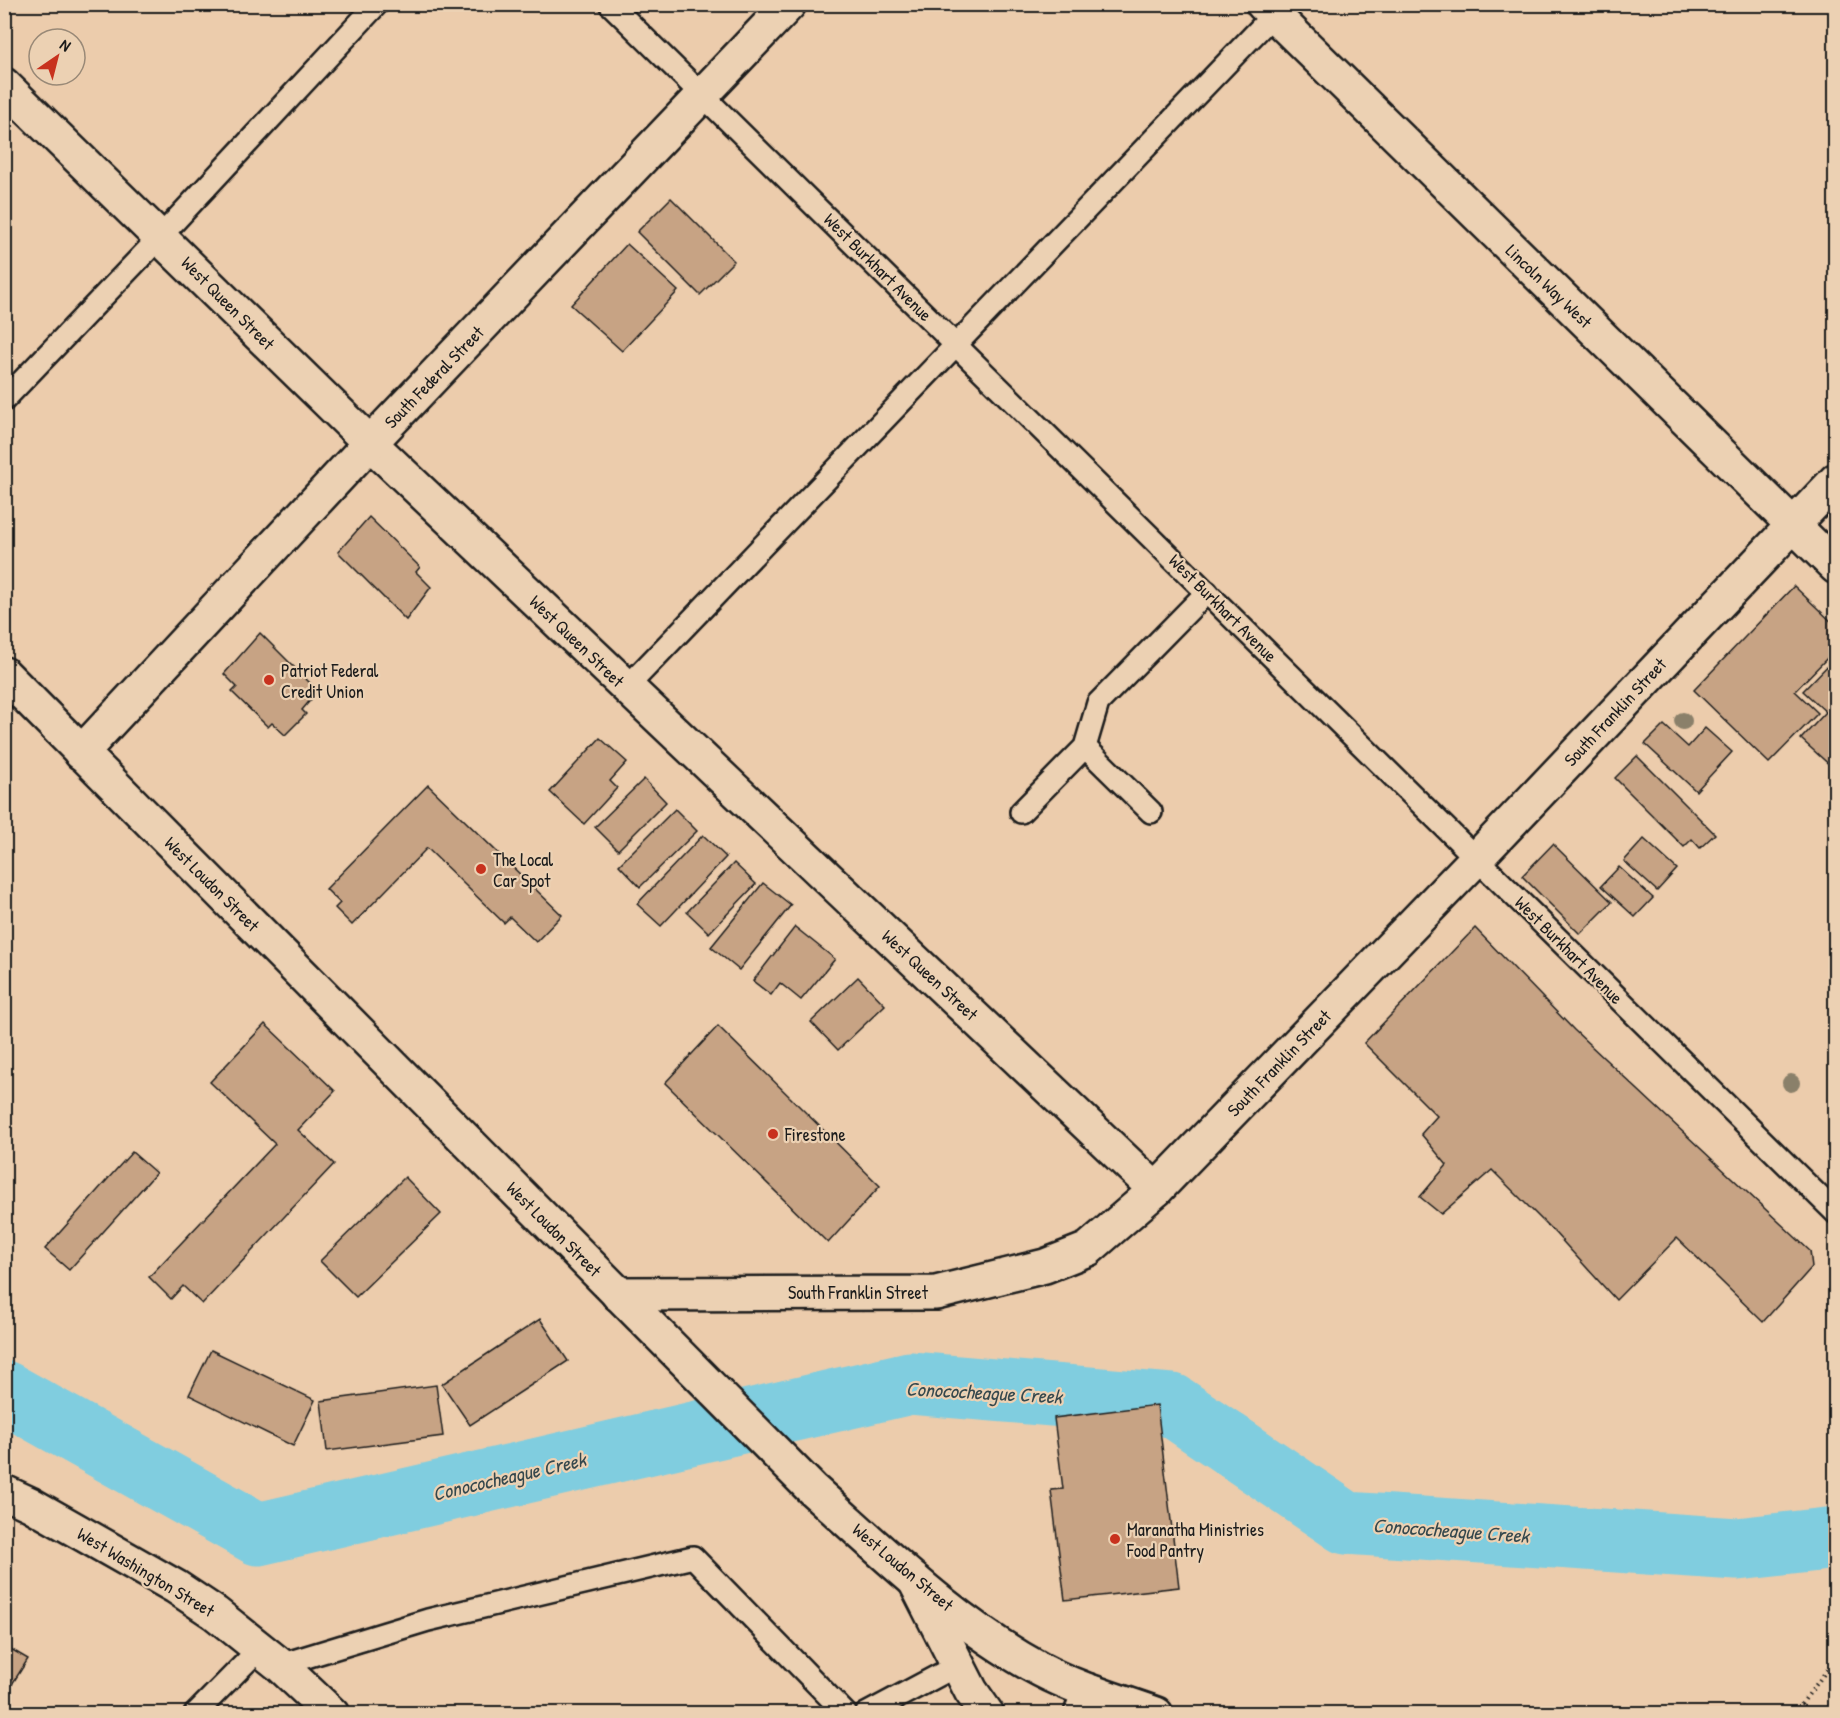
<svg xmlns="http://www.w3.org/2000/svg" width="1840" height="1718" viewBox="0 0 1840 1718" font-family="'Patrick Hand',sans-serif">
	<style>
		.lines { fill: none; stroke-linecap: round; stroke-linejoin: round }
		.river { stroke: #80cddf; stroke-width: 63 }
		.building { fill: #c7a384; stroke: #1c1c1c; stroke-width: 1.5 }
		.lane-casing { stroke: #1c1c1c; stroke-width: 26 }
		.street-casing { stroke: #1c1c1c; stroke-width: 38 }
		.secondary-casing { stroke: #1c1c1c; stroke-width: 38 }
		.highway-casing { stroke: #1c1c1c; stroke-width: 38 }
		.path { stroke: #1c1c1c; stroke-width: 4; stroke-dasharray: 1.5 4.5; stroke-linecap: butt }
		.lane { stroke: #ecd1b3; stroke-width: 21 }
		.street { stroke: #ecd1b3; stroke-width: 33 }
		.secondary { stroke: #ecd1b3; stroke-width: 33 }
		.highway { stroke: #ecd1b3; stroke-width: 33 }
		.tree { fill: #8a806a }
		.poi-dot { fill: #c8321e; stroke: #ecd1b3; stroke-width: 2 }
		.labels { text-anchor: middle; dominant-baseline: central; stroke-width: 4.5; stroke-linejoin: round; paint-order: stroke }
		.street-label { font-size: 18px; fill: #1c1c1c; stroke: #ecd1b3 }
		.poi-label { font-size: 18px; fill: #1c1c1c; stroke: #ecd1b3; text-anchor: start }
		.water-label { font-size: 20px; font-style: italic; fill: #35484d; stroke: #ecd1b3 }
	</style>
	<rect width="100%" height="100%" fill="#ecccac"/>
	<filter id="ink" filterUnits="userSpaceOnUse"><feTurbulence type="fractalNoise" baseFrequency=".0167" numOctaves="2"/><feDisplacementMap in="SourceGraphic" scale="12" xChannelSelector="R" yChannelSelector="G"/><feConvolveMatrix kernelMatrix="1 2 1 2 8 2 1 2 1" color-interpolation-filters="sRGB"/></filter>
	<g filter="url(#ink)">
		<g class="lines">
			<polyline class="river" points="4,1392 258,1534 910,1383 1172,1405 1346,1523 1737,1549 1836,1538"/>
		</g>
		<g class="building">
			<polygon points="671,198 734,261 700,295 637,232"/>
			<polygon points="627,244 678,291 622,351 571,305"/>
			<polygon points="369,517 420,567 416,572 431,587 406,620 338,552"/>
			<polygon points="1794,586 1836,626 1836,649 1795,691 1818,713 1769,763 1694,690"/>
			<polygon points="260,633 318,691 302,710 306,714 285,735 272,723 268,727 232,692 237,687 224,674"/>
			<polygon points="1836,657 1836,766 1833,768 1801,739 1826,712 1803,691"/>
			<polygon points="1664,725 1688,747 1705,728 1732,752 1696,791 1645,744"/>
			<polygon points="600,738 627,762 610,781 617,788 584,824 550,792"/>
			<polygon points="1637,756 1715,834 1700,848 1692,839 1684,847 1615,778"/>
			<polygon points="644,779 666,802 618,850 595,827"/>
			<polygon points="428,785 562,915 536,942 510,917 504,923 427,848 352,925 335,908 340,903 326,889"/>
			<polygon points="675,809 697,831 640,887 619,865"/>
			<polygon points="703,835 726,857 661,926 637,904"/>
			<polygon points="1644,839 1677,869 1657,891 1624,861"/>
			<polygon points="1553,844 1612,902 1580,934 1522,876"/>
			<polygon points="734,863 756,884 709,933 687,912"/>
			<polygon points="1619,867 1653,898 1635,917 1601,886"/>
			<polygon points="763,883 791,905 739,970 711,947"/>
			<polygon points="795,927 835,959 801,1000 780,983 771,995 753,981"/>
			<polygon points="1475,928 1574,1030 1810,1251 1812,1267 1763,1322 1677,1238 1616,1300 1556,1234 1492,1170 1441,1214 1420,1197 1447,1165 1421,1134 1437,1116 1364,1043"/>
			<polygon points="858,977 885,1005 838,1050 811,1022"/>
			<polygon points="265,1024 335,1091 298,1130 334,1164 202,1304 183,1286 171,1299 149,1277 275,1144 210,1082"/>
			<polygon points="718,1026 880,1186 828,1243 665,1083"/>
			<polygon points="132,1152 156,1173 69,1270 45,1249"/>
			<polygon points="1836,1165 1836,1180 1828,1173"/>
			<polygon points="405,1177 441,1214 356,1297 320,1261"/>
			<polygon points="540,1319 568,1361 470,1425 442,1384"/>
			<polygon points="211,1350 315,1400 293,1446 189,1395"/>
			<polygon points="436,1385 443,1436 327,1451 321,1401"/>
			<polygon points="1157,1405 1179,1587 1065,1600 1051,1490 1063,1489 1054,1418"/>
			<polygon points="4,1645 28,1659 4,1697"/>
		</g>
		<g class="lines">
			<defs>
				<g id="lane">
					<polyline points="610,4 1836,1213"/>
					<polyline points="4,400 160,237 377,4"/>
					<polyline points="626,688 1273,15"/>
					<polyline points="1085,747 1151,812"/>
					<polyline points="1021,812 1085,747 1098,703 1207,592"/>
					<polyline points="280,1665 428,1620 693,1557 846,1714"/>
					<polyline points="195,1714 260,1648"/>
					<polyline points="866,1714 958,1665"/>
				</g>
				<g id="street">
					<polyline points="4,85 370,443 1156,1190"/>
					<polyline points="81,753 370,443 789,4"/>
					<polyline points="4,1492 30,1504 176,1587 215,1613 280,1665 332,1714"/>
				</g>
				<g id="secondary">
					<polyline points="618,1294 936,1293 1045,1266 1088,1249 1156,1190 1477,858 1836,480"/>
					<polyline points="915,1581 971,1691 987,1714"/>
					<polyline points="1081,1714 1089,1691"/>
				</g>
				<g id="highway">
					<polyline points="1263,4 1836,567"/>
					<path d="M4,674L812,1489C884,1553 955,1624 1041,1670C1077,1689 1117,1700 1156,1714"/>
				</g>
			</defs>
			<use href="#lane" class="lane-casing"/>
			<use href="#street" class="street-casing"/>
			<use href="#secondary" class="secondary-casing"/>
			<use href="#highway" class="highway-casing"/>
			<polyline class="path" points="1794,1714 1836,1658"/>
			<use href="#lane" class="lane"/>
			<use href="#street" class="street"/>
			<use href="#secondary" class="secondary"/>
			<use href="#highway" class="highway"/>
		</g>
		<g class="tree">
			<circle cx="1683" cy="721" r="9"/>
			<circle cx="1791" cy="1083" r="9"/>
		</g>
	</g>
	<g class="poi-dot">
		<circle cx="269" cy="680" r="6"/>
		<circle cx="481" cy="869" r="6"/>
		<circle cx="773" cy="1134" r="6"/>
		<circle cx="1115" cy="1539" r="6"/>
	</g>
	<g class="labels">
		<g class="street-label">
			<text transform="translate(878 267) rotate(45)">West Burkhart Avenue</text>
			<text transform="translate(1549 286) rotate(44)">Lincoln Way West</text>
			<text transform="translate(228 303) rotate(45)">West Queen Street</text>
			<text transform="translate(434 377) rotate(-46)">South Federal Street</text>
			<text transform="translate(1223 608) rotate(45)">West Burkhart Avenue</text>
			<text transform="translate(577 641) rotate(44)">West Queen Street</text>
			<text transform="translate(1615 712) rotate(-47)">South Franklin Street</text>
			<text transform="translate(212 884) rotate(45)">West Loudon Street</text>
			<text transform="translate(1569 950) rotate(45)">West Burkhart Avenue</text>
			<text transform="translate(930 975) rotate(43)">West Queen Street</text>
			<text transform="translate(1279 1063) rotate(-46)">South Franklin Street</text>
			<text transform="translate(554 1229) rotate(45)">West Loudon Street</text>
			<text x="858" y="1292">South Franklin Street</text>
			<text transform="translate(903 1567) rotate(40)">West Loudon Street</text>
			<text transform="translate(146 1572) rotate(31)">West Washington Street</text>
		</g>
		<g class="poi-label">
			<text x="281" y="670">Patriot Federal<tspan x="281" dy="21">Credit Union</tspan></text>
			<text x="493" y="859">The Local<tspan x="493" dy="21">Car Spot</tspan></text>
			<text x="785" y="1134">Firestone</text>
			<text x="1127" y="1529">Maranatha Ministries<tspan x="1127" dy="21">Food Pantry</tspan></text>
		</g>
		<g class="water-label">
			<text transform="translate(984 1392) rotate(3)">Conococheague Creek</text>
			<text transform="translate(509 1476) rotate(-13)">Conococheague Creek</text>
			<text transform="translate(1451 1530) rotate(4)">Conococheague Creek</text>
		</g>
	</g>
	<rect width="1840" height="1718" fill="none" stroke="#ecd1b3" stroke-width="24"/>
	<rect x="12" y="12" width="1816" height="1694" fill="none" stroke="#1c1c1c" stroke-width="2" filter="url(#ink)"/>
	<g transform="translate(57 57) rotate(35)"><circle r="28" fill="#ecd1b3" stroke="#998977" stroke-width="1.5"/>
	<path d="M0-4.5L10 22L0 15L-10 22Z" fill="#c8321e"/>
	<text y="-9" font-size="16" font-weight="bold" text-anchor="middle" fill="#1c1c1c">N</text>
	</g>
</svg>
